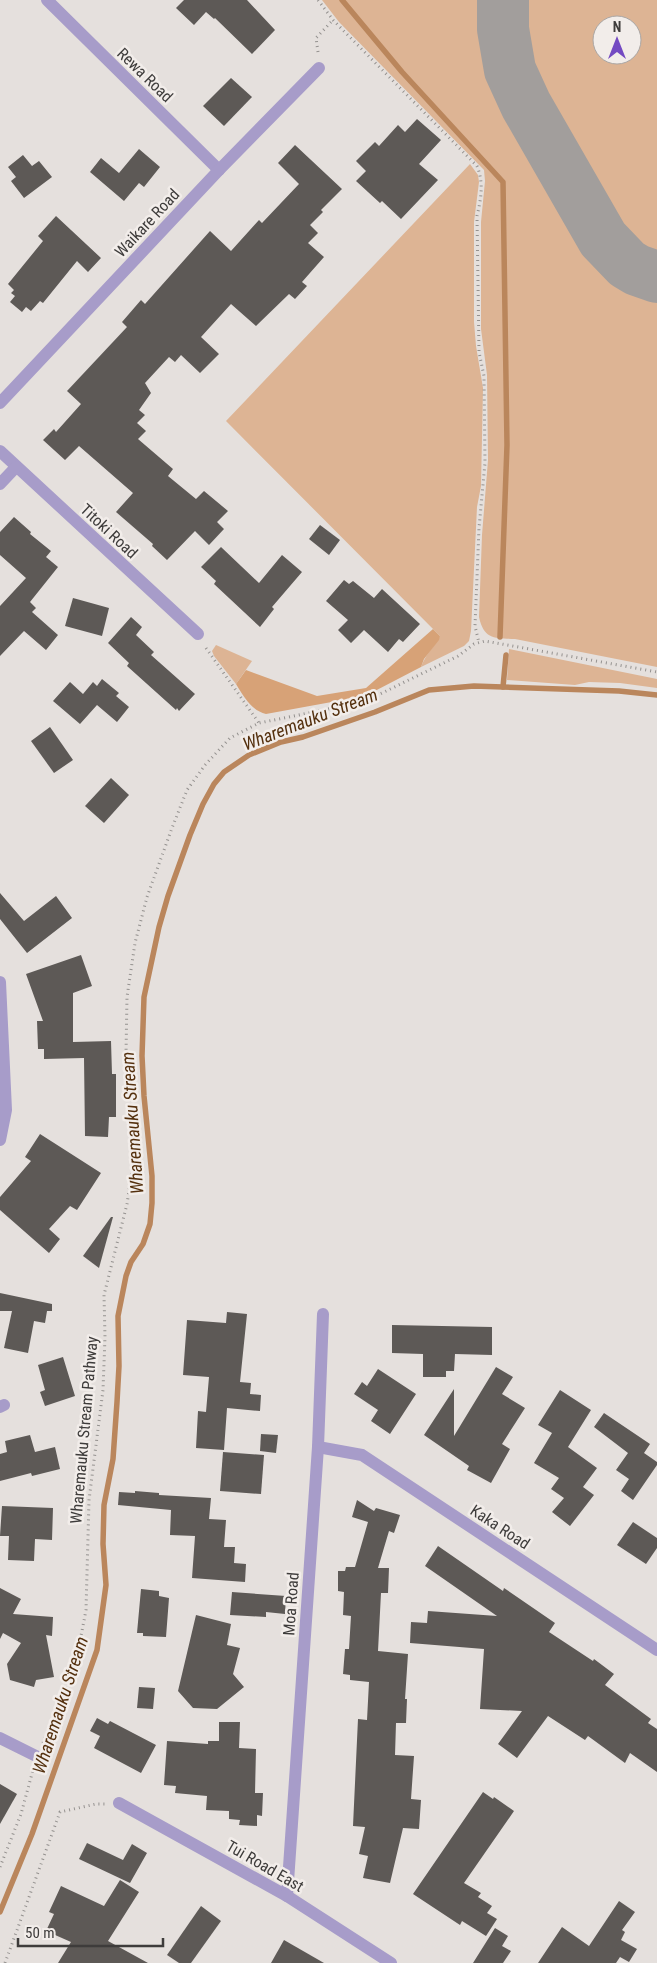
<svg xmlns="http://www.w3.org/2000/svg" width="657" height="1963" viewBox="0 0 657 1963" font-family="'Roboto Condensed',sans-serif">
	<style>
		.green { fill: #ddb494; fill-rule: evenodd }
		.forest { fill: #d7a277 }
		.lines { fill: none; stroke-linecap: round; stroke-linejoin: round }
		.stream { stroke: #ba865c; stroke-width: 5.5 }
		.taxiway { stroke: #a29e9c; stroke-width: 52 }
		.building { fill: #5d5956 }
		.path { stroke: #94918f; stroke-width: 3; stroke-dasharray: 1 4; stroke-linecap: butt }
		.minor { stroke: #a79cc9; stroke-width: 12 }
		.labels { text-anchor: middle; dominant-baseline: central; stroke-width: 5; stroke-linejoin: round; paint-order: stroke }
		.street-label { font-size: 16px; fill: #3e3c3b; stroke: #f2edea }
		.water-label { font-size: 18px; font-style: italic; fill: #54300e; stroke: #f2edea }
	</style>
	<rect width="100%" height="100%" fill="#e5e0dd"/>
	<g class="green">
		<path d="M322,0H657V667L515,639C495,638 484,640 479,617L482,535L488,460L487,375L481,329V222L485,181L484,170L339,22ZM602,25H632V55H602Z"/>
		<path d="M470,164L478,175L479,182L474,222V322L476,346L483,388L481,486L477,507L471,631L469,641L464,646L421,667C425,655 434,647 440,636L226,421Z"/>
		<polygon points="216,645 252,661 236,684 214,656 212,651"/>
		<polygon points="509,649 657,679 657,688 620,683 589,682 575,685 507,680"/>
	</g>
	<path class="forest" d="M433,629L440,636L439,640L424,659L421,667L371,693L359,697L266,714C251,710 244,697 236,684L246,670L317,696L366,688Z"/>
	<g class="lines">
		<g class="stream">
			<polyline points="342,0 402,72 503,182 507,445 500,637"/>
			<polyline points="503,687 506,655"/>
			<polyline points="0,1912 32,1834 97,1650 106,1585 103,1544 104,1505 113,1459 117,1402 119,1366 118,1316 126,1276 131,1262 143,1244 150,1224 152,1203 152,1176 144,1096 142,1056 144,997 159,927 168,896 190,835 203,804 214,784 224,772 249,755 281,742 303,737 375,712 429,690 474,686 619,691 657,695"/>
		</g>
		<polyline class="taxiway" points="503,0 503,29 510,70 526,105 603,239 627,264 637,270 657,277"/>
	</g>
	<g class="building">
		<polygon points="184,0 247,0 275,30 252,54 215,18 214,19 206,12 194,25 176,8"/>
		<polygon points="231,78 252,97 224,126 203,106"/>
		<polygon points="417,119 441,140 419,164 438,180 401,219 382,201 380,203 356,181 366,171 356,161 375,142 379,146 398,125 405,132"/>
		<polygon points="295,145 342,189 321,210 323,212 310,225 318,233 308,243 324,257 302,282 307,286 295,299 289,294 256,326 231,304 201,337 219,354 200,373 181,355 175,362 169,357 145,383 151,393 139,410 145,415 137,423 146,431 138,439 173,469 168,476 196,499 204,491 228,511 217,522 224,529 209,545 195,531 167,560 152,546 153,544 116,512 133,493 79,446 65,460 43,440 54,429 56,432 81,404 67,391 127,327 122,322 141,300 145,304 210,231 231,251 259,220 262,223 299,184 278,163"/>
		<polygon points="139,149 160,167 144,187 139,183 124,201 90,172 101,158 119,173"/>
		<polygon points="23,155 32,166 39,161 52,177 24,198 11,181 16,177 8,167"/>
		<polygon points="56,216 101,258 88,272 77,261 43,303 40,301 31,311 26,307 22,312 10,302 15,296 11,293 14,290 8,284 43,241 38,236"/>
		<polygon points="14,517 31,532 30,534 51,551 46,557 58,567 30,602 36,608 32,612 58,635 46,650 24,631 0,656 0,606 26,578 0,555 0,532"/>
		<polygon points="320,525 340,540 329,555 309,539"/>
		<polygon points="221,547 259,583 282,555 302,572 272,607 274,609 260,627 214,584 216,581 201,567"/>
		<polygon points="344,580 349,584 353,581 374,598 382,589 420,624 403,642 399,639 388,652 364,630 351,643 338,630 348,620 326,601"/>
		<polygon points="73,598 109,608 102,636 65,626"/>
		<polygon points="131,617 142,627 136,635 154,652 151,655 195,694 179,711 177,708 176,710 127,666 129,663 108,643"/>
		<polygon points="102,679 119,693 116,696 129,707 117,722 97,705 80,724 53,701 70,682 83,694 93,682 97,686"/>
		<polygon points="50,727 73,760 54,773 31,741"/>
		<polygon points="111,778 129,795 104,823 85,806"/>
		<polygon points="0,893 24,921 56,896 72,918 27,953 0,919"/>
		<polygon points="81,955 92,986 73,993 73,1042 111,1041 112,1074 116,1074 116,1117 109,1117 108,1137 85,1136 84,1058 44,1059 44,1049 38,1049 37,1021 43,1021 26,974"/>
		<polygon points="40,1134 101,1173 77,1210 70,1206 49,1229 60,1239 49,1253 0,1210 0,1197 31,1161 25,1157"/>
		<polygon points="111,1217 113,1217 99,1268 83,1256"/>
		<polygon points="0,1293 52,1304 52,1311 47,1311 45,1323 34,1321 28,1353 4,1348 12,1311 0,1311"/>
		<polygon points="227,1312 247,1314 240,1382 251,1383 250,1394 261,1395 260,1411 227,1408 224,1450 196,1448 198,1411 206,1412 209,1377 183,1375 187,1320 226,1323"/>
		<polygon points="392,1325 492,1327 492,1355 455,1354 454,1371 446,1371 446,1377 423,1377 423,1354 392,1353"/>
		<polygon points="63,1357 75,1396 45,1406 40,1392 45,1390 38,1365"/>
		<polygon points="496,1367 513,1377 502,1394 525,1408 502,1444 510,1449 491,1483 467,1470 469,1466 424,1435 454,1389 454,1436"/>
		<polygon points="378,1369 416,1394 390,1434 371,1421 378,1410 354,1394 362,1382 367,1386"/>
		<polygon points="560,1390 591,1410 568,1447 597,1468 583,1487 594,1495 570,1526 552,1512 564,1498 551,1489 559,1478 534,1463 552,1433 538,1425"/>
		<polygon points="604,1413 650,1444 644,1453 657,1462 657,1465 633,1500 621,1491 629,1479 616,1470 628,1453 594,1427"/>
		<polygon points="261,1434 278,1435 276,1453 260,1451"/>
		<polygon points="30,1435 35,1452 55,1447 60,1469 32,1476 31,1473 0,1481 0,1454 7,1452 5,1441"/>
		<polygon points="223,1452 264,1455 261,1494 220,1491"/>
		<polygon points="135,1491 159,1493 159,1495 211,1498 209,1519 226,1520 224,1547 235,1547 234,1563 246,1564 245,1582 192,1578 195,1536 170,1535 171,1510 118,1505 119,1492 135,1493"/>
		<polygon points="357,1500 374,1511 376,1508 400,1515 394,1533 389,1531 378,1568 389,1568 388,1593 381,1593 378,1651 408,1654 405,1699 407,1699 406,1723 396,1723 395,1755 414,1756 411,1799 421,1800 419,1829 403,1828 390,1883 363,1878 368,1856 359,1854 365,1827 353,1826 358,1719 367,1720 369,1682 350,1680 350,1675 343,1674 345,1649 349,1649 351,1616 343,1615 344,1592 338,1591 338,1571 345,1571 346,1567 355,1567 368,1522 352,1517"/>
		<polygon points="2,1506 53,1508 52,1540 35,1539 34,1561 8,1560 9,1536 0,1536"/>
		<polygon points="633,1522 657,1538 657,1548 646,1564 617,1545"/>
		<polygon points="438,1546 503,1591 504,1588 555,1623 549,1632 593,1661 594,1659 614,1674 605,1685 651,1719 648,1723 657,1729 657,1772 630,1753 625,1763 588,1736 585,1740 548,1716 517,1758 498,1744 522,1711 480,1709 484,1649 410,1643 411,1622 427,1623 428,1611 497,1616 425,1566"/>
		<polygon points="0,1588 21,1599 13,1614 53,1617 52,1636 46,1635 54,1677 36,1680 34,1687 10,1680 7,1664 21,1643 3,1633 0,1639"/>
		<polygon points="141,1589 159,1591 159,1596 169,1598 166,1637 143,1636 143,1633 137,1633"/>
		<polygon points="232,1592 286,1596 285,1614 266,1612 266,1617 230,1615"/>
		<polygon points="196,1615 231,1624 227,1645 240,1648 233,1674 244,1687 217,1709 193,1708 178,1691"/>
		<polygon points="139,1687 155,1688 153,1709 137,1708"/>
		<polygon points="97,1718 108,1724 110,1721 156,1745 141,1773 94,1748 100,1736 90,1731"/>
		<polygon points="219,1722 240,1722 239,1748 256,1749 255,1793 263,1793 262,1816 257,1815 257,1826 239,1825 240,1820 229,1819 229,1811 206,1810 207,1796 175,1793 176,1786 164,1785 167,1741 208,1744 208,1741 219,1741"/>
		<polygon points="0,1784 17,1794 0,1824"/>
		<polygon points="483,1792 493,1799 494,1797 514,1811 464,1883 481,1893 478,1897 492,1906 487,1913 497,1919 486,1936 462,1921 460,1925 413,1894"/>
		<polygon points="87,1843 123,1860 132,1844 147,1853 130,1883 79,1859"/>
		<polygon points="120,1880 139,1892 108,1941 148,1963 58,1963 71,1942 46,1931 54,1914 49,1912 61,1886 104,1906"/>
		<polygon points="619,1901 635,1912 622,1930 625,1932 621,1940 637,1949 629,1962 620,1957 616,1963 538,1963 562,1927 589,1946"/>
		<polygon points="201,1906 221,1921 191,1963 179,1963 167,1955"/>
		<polygon points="495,1928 508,1936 502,1946 511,1951 503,1963 473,1963"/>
		<polygon points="284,1940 324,1963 271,1963"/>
	</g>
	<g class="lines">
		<g class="path">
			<path d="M318,0L333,20L477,166C484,183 481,199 477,216L479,352L484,376L485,463L479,528L475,626L479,643"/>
			<polyline points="318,52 316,38 333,20"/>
			<polyline points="206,648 259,723"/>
			<polyline points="43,1743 77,1657 86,1610 89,1500 103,1390 105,1337 104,1295 127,1204 132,1171 132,1135 126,1054 127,997 135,943 147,897 172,828 187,790 205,765 230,738 259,723 348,705 378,695 458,656 474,644 485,641 657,672"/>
			<polyline points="0,1867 21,1814 33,1770"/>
			<polyline points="5,1963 60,1812 96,1804 106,1804"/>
		</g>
		<g class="minor">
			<polyline points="47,0 219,170"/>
			<polyline points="0,403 219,170 319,68"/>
			<polyline points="0,451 198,634"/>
			<polyline points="0,484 16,467"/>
			<polyline points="0,982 6,1110 0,1140"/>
			<polyline points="0,1407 4,1405"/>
			<polyline points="318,1447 362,1455 657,1650"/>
			<polyline points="0,1738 38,1757"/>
			<polyline points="119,1803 287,1896 391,1963"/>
			<polyline points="287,1896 318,1447 323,1314"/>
		</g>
	</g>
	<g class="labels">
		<g class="street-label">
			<text transform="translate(145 75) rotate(44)">Rewa Road</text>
			<text transform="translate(147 223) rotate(-47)">Waikare Road</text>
			<text transform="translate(109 531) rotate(43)">Titoki Road</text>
			<text transform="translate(84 1430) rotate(-85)">Wharemauku Stream Pathway</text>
			<text transform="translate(500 1527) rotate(33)">Kaka Road</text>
			<text transform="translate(291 1604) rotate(-86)">Moa Road</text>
			<text transform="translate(265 1866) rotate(30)">Tui Road East</text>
		</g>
		<g class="water-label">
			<text transform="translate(310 719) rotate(-21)">Wharemauku Stream</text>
			<text transform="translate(132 1123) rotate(-94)">Wharemauku Stream</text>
			<text transform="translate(60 1705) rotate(-72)">Wharemauku Stream</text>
		</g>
	</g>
	<g transform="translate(617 40)"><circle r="24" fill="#f2edea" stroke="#aaa6a4"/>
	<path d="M0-4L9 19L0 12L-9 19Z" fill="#744ac2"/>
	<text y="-8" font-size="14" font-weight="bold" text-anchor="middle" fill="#3e3c3b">N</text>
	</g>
	<path d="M18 1938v8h145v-8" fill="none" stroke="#3e3c3b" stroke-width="2.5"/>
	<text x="25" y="1938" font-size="15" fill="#3e3c3b" stroke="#f2edea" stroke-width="4" paint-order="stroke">50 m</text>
</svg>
